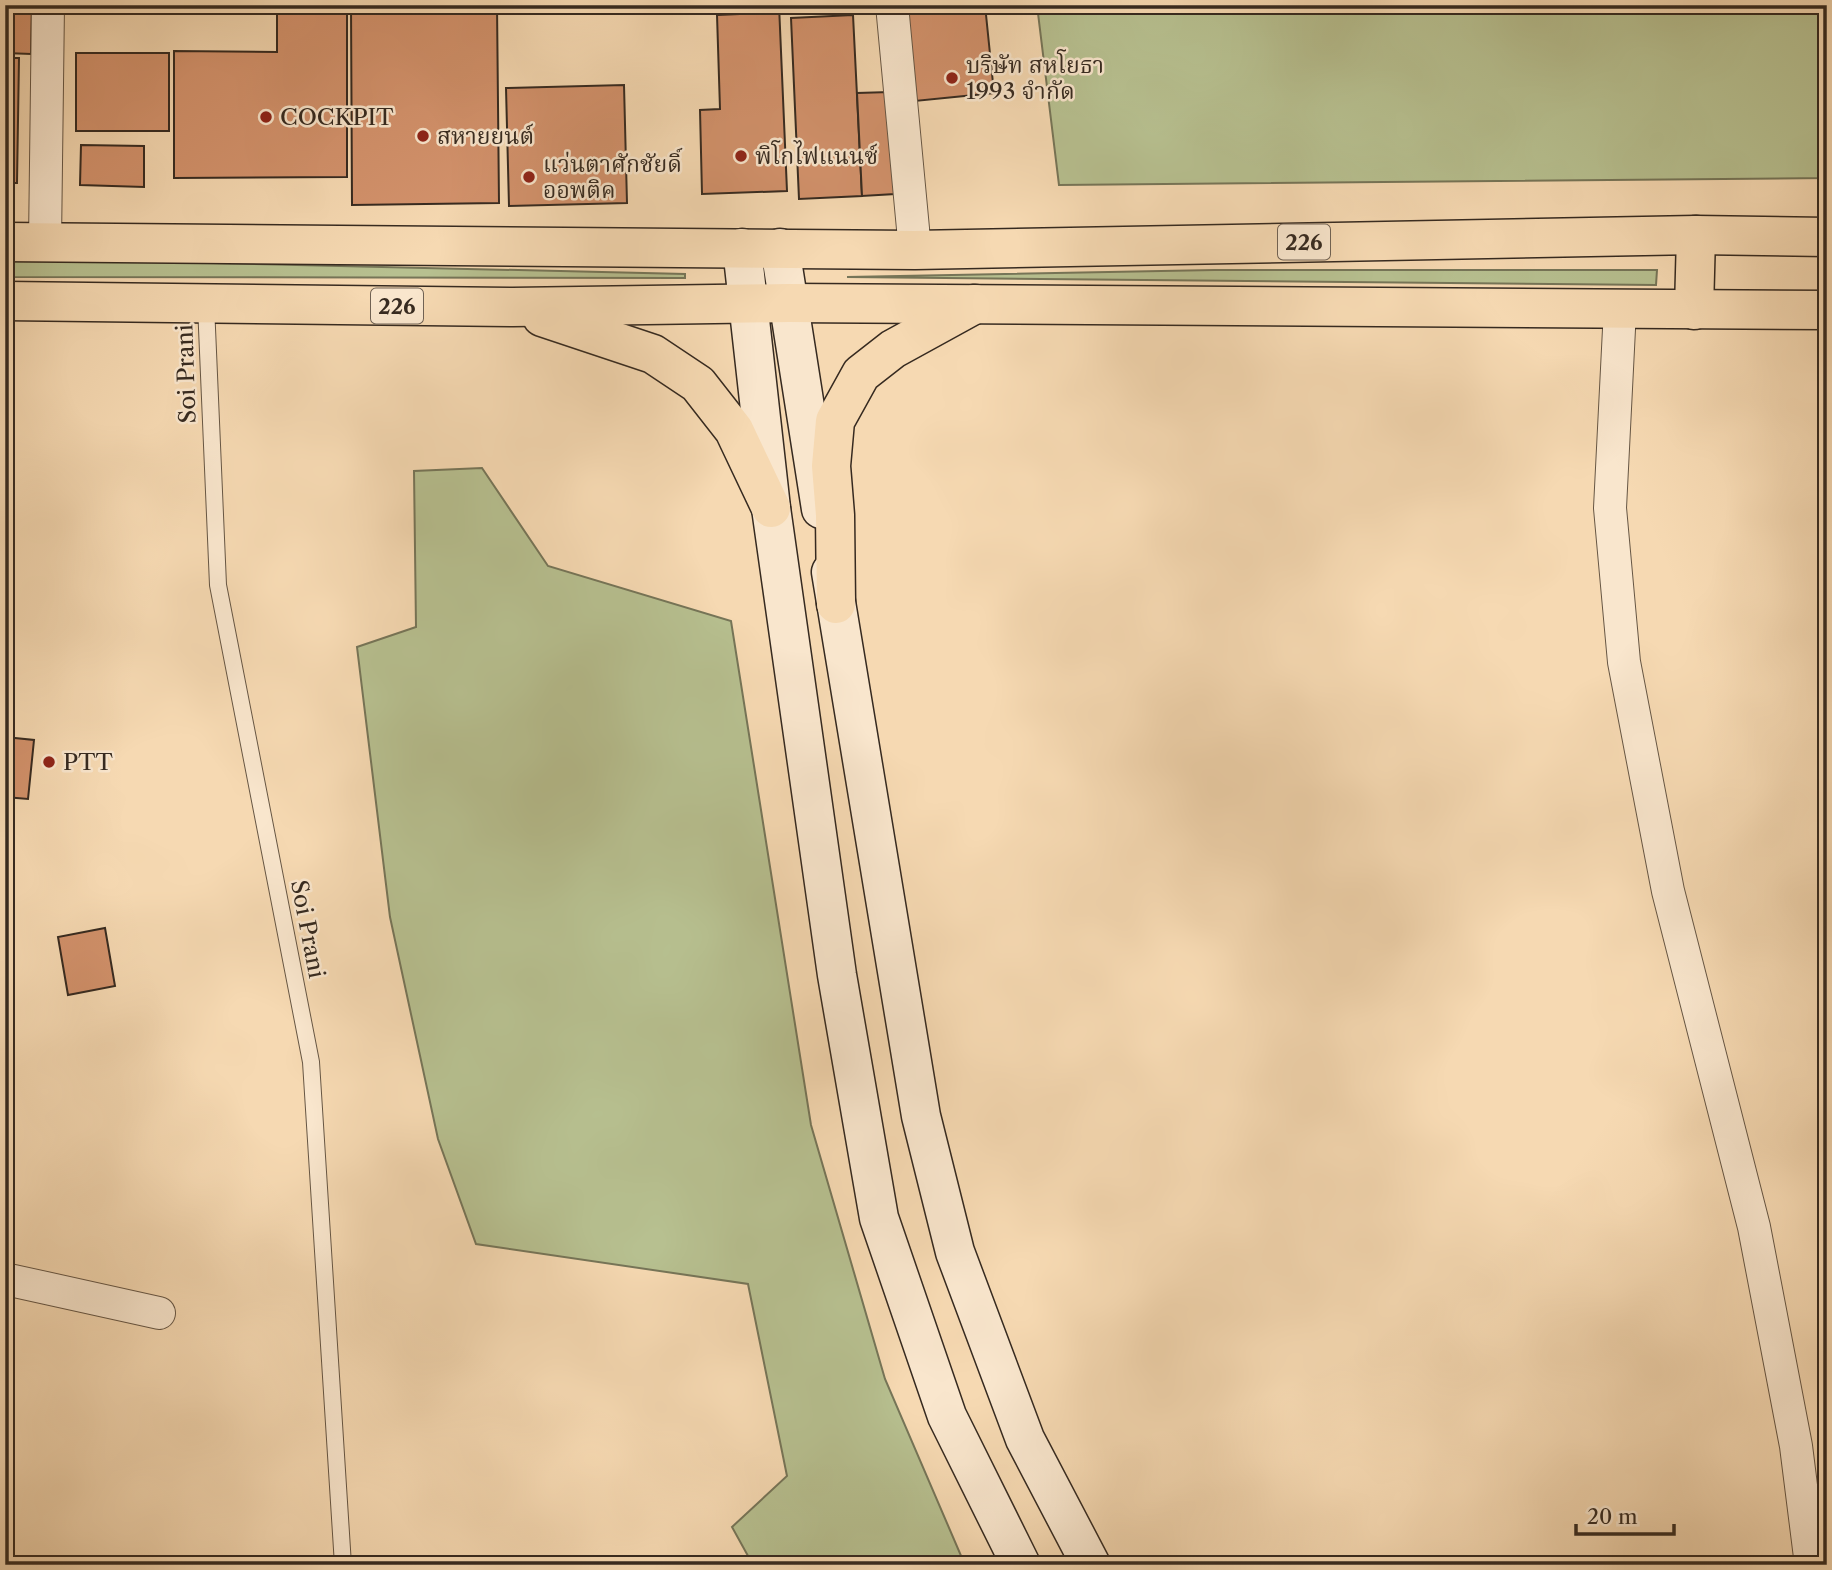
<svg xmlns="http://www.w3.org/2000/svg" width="1832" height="1570" viewBox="0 0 1832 1570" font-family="'Libre Caslon Text','Noto Serif Thai',serif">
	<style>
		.green { fill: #b7c090; stroke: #767558; stroke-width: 2 }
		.building { fill: #d3926c; stroke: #362a20; stroke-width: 2 }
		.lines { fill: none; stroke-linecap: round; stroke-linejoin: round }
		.service-casing { stroke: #665644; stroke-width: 18 }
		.minor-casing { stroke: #665644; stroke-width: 34 }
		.secondary-casing { stroke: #362a20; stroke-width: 41 }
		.primary-casing { stroke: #362a20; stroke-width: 41 }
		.service { stroke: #f9e6cd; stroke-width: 16 }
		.minor { stroke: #f9e6cd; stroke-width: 32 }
		.secondary { stroke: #f9e6cd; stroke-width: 38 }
		.primary { stroke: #f6d9b2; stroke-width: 38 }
		.poi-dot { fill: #8f2418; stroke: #f9e6cd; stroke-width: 2.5 }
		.labels { text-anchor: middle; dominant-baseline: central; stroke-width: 5; stroke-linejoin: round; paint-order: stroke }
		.shield { fill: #f9e6cd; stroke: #706254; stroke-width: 2 }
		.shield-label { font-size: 21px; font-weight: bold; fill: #362a20 }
		.poi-label { font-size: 23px; fill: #362a20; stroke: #f9e6cd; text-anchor: start }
		.street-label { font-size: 23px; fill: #362a20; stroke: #f9e6cd }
	</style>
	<rect width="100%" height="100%" fill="#f6d9b2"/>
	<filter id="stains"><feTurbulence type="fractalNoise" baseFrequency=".00286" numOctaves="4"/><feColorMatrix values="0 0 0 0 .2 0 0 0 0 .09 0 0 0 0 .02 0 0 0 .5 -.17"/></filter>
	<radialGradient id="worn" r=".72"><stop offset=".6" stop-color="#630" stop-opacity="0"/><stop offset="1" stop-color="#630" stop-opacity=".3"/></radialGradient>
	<g class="green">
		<polygon points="1037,5 1827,5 1827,178 1059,185"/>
		<polygon points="5,261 172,262 685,274 685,278 5,277"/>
		<polygon points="1214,270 1657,270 1656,285 847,277"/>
		<polygon points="482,468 548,566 731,621 811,1125 885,1379 965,1565 753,1565 732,1527 787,1476 748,1284 476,1244 438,1139 390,917 357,647 416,627 414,471"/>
	</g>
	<g class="building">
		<polygon points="5,5 32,5 31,54 5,53"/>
		<polygon points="277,5 347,5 347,177 174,178 174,51 277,52"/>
		<polygon points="351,5 497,5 499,203 352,205"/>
		<polygon points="739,5 779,5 787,191 702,194 700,110 720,109 717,15 739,14"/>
		<polygon points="906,5 985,5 994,93 915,101"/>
		<polygon points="853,15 862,196 799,199 791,18"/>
		<rect x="76" y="53" width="93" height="78"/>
		<polygon points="5,58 19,58 17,183 5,183"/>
		<polygon points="624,85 627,203 509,206 506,88"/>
		<polygon points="890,92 895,194 862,196 857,93"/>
		<polygon points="81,145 144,146 144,187 80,185"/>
		<polygon points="5,737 34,740 28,799 5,797"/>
		<polygon points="105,928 115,986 68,995 58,937"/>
	</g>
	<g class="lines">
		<defs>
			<polyline id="service" points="206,305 218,585 311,1062 343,1565"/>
			<g id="minor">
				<polyline points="892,5 915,250"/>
				<polyline points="45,242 48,5"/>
				<polyline points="1620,309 1610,508 1624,662 1668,891 1754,1227 1796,1446 1811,1565"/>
				<polyline points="5,1279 159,1313"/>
			</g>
			<g id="secondary">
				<polyline points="742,248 771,508 837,975 879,1218 947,1416 1021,1565"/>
				<polyline points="780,248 821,509"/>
				<polyline points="831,572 921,1116 955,1252 1025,1439 1091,1565"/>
			</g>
			<g id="primary">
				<polyline points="5,242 915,250 1696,235 1827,237"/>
				<polyline points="5,301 513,307 788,303 1827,310"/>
				<polyline points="1694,310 1696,235"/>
				<polyline points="542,317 653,354 698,384 734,430 771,508"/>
				<polyline points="836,604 835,515 831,466 835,421 861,374 893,349 975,304"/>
			</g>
		</defs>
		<use href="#service" class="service-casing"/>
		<use href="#minor" class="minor-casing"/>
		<use href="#secondary" class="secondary-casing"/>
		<use href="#primary" class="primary-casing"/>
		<use href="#service" class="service"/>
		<use href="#minor" class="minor"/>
		<use href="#secondary" class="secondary"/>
		<use href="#primary" class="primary"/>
	</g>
	<g class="poi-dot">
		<circle cx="952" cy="78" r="7"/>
		<circle cx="266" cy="117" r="7"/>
		<circle cx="423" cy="136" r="7"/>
		<circle cx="741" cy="156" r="7"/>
		<circle cx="529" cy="177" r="7"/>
		<circle cx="49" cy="762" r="7"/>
	</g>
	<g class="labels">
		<g class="shield">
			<rect x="1278" y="224.5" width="52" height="35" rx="5"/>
			<rect x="371" y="288.5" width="52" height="35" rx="5"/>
		</g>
		<g class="shield-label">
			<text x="1304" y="242">226</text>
			<text x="397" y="306">226</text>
		</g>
		<g class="poi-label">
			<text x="966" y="65">บริษัท สหโยธา<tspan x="966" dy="26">1993 จำกัด</tspan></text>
			<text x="280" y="117">COCKPIT</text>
			<text x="437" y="136">สหายยนต์</text>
			<text x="755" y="156">พิโกไฟแนนซ์</text>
			<text x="543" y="164">แว่นตาศักชัยดิ์<tspan x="543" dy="26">ออพติค</tspan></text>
			<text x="63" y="762">PTT</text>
		</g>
		<g class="street-label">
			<text transform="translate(186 374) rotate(-92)">Soi Prani</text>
			<text transform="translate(308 929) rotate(79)">Soi Prani</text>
		</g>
	</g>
	<rect width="1832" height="1570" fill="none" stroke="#f6d9b2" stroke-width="28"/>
	<rect x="7" y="7" width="1818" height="1556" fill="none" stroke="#362a20" stroke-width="3.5"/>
	<rect x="14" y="14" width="1804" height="1542" fill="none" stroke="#362a20" stroke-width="2"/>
	<path d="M1576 1524v10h98v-10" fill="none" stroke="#362a20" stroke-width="3.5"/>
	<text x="1587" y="1524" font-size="21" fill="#362a20" stroke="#f9e6cd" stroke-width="5" paint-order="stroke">20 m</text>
	<rect width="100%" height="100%" filter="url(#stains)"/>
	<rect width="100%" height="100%" fill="url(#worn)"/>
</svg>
